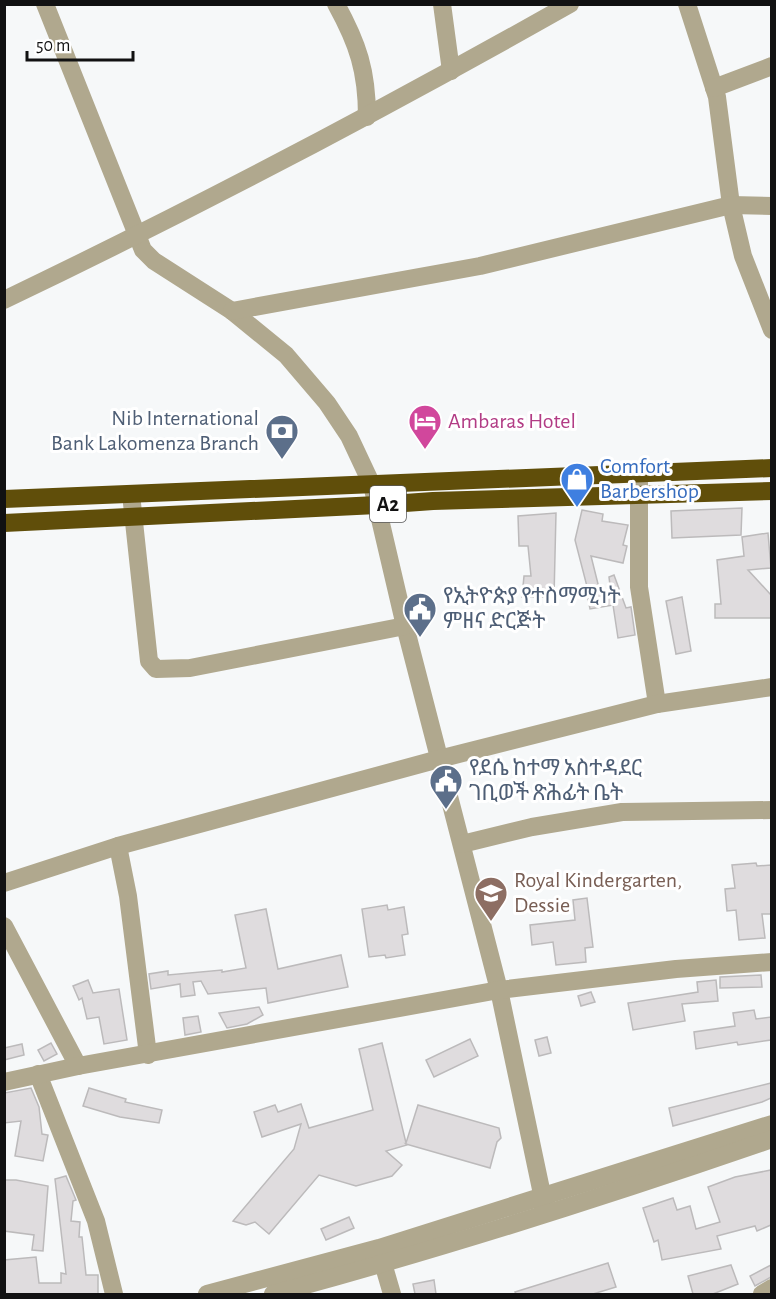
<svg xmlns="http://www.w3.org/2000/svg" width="776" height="1299" viewBox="0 0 776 1299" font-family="'Alegreya Sans','Noto Sans Ethiopic',sans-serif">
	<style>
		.building { fill: #dfdcde; stroke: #bcbabb; stroke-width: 1.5 }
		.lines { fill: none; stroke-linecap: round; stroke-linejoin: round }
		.minor { stroke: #b0a88e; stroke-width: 18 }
		.highway { stroke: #604e0a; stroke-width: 18 }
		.labels { text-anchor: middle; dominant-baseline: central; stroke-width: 6; stroke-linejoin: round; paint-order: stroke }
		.shield { fill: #fff; stroke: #585859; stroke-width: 1.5 }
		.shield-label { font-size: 21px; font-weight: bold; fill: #111112 }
		.service-label { font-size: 22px; fill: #4e5e75; stroke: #fff; text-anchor: start }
		.hotel-label { font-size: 22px; fill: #b23c85; stroke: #fff; text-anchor: start }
		.shop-label { font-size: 22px; fill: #366cbe; stroke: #fff; text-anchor: start }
		.education-label { font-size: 22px; fill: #785e54; stroke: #fff; text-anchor: start }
	</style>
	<rect width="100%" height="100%" fill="#f6f8f9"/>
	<g class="building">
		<polygon points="742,508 741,535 672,538 671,511"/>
		<polygon points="582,510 603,514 602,521 628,525 623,545 627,546 623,563 591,556 601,596 611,594 609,577 614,575 626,608 631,607 635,635 618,638 613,605 590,609 588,599 590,598 575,540"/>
		<polygon points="556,513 554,597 522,597 524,576 531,576 528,546 519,546 518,516"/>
		<polygon points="768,533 771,568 748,570 771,595 771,618 715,618 715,604 721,604 717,560 744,556 742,537"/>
		<polygon points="682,597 691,651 676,654 666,601"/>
		<polygon points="756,863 757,866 771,865 771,914 762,914 765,938 739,940 736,910 727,911 725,889 735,888 732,865"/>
		<polygon points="587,898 593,947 585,948 586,962 556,965 553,942 532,945 530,925 575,920 573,900"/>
		<polygon points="387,905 388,910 404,907 408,934 402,935 405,955 386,958 385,955 369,957 362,909"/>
		<polygon points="266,909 278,969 341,955 348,987 268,1003 266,988 208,994 201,981 193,982 195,995 181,997 180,984 151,989 149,974 168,971 168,975 222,970 222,972 246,968 235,915"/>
		<polygon points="761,975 762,987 720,988 720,977"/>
		<polygon points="88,980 93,993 119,989 127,1040 104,1044 99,1017 87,1019 82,998 79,1000 73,986"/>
		<polygon points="716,980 718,1001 682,1004 685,1021 633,1030 628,1003 698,992 697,982"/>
		<polygon points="591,992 595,1002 581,1006 578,996"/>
		<polygon points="259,1007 263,1015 247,1024 227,1028 219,1013"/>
		<polygon points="754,1010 756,1019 771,1017 771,1040 738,1045 737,1042 696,1049 694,1032 735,1026 733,1013"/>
		<polygon points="198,1016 201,1032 185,1035 183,1018"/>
		<polygon points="547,1037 551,1053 539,1056 535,1040"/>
		<polygon points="470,1039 478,1056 434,1077 426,1060"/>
		<polygon points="51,1043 57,1054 44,1061 38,1050"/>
		<polygon points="382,1043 406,1143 418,1105 499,1128 501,1138 497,1142 490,1168 406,1144 407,1145 386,1151 402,1165 392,1176 356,1186 319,1175 269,1234 255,1222 246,1225 233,1221 294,1149 301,1124 262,1137 254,1112 275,1105 278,1112 301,1104 309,1128 373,1110 359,1049"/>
		<polygon points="22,1044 24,1055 4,1060 4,1048"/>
		<polygon points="771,1083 771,1098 762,1102 673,1126 669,1108"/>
		<polygon points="31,1088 39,1107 42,1134 48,1135 43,1161 15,1156 21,1121 4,1123 4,1093"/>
		<polygon points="89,1088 126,1099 125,1102 162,1110 159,1123 120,1117 83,1106"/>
		<polygon points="771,1170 771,1225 757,1231 755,1226 717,1236 721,1249 662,1260 658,1240 654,1242 643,1208 673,1198 677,1210 690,1206 696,1229 720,1222 708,1187 735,1177"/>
		<polygon points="66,1176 76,1200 73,1201 71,1221 80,1222 79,1237 82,1237 86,1275 98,1275 98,1294 4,1294 4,1260 36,1257 39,1283 61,1283 61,1273 66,1274 55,1179"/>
		<polygon points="4,1180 16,1180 48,1186 43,1251 32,1250 34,1235 4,1231"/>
		<polygon points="349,1217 354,1228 326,1240 321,1229"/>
		<polygon points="608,1263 616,1287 593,1294 516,1294 515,1292"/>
		<polygon points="731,1265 738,1284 713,1294 693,1294 688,1276"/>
		<polygon points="771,1265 771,1277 755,1286 750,1276"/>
		<polygon points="434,1280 436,1294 415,1294 413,1284"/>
	</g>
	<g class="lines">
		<g class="minor">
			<polyline points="45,4 143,250 154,261 232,311 286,355 327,403 349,436 372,485 405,626 499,990 546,1213"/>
			<path d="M336,4C358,44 367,71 367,117"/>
			<polyline points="442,4 451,71"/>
			<polyline points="687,4 717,97 731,205 743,256 772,330"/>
			<polyline points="714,88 772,66"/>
			<path d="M4,300C196,208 384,109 570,4"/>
			<polyline points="232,311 480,266 731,205 772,206"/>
			<polyline points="639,474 639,587 657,704"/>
			<polyline points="131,494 149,661 156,669 190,668 405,626"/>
			<polyline points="462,844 532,827 622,812 772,810"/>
			<polyline points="118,846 128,896 148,1055"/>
			<polyline points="4,883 118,846 439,759 657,704 772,687"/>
			<polyline points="4,926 78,1066"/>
			<polyline points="38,1074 96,1221 114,1294"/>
			<polyline points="4,1082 78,1066 499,990 676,969 772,962"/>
			<polyline points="380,1253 392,1294"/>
			<polyline points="207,1294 379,1248 772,1124"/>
			<path d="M273,1294C440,1249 607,1196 772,1139"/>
			<polyline points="762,1294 772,1288"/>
		</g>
		<g class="highway">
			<polyline points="4,499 772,468"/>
			<polyline points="4,523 377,505 433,501 772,491"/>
		</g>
	</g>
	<defs>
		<symbol id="hotel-pin" viewBox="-11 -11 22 30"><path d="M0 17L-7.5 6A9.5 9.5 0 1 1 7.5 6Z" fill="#d1479c" stroke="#fff"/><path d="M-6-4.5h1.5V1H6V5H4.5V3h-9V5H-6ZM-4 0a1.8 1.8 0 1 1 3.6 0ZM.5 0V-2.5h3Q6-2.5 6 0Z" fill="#fff"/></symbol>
		<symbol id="bank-pin" viewBox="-11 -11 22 30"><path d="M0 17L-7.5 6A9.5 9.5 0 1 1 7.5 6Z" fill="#5c6f8a" stroke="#fff"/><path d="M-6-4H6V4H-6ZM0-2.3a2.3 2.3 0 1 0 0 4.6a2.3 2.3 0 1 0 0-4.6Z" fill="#fff"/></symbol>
		<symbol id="shop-pin" viewBox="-11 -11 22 30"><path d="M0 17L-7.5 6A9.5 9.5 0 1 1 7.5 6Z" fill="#3f7fe0" stroke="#fff"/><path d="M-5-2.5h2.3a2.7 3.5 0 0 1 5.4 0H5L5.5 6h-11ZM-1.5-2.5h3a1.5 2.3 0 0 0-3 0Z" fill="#fff"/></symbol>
		<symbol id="civic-pin" viewBox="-11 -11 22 30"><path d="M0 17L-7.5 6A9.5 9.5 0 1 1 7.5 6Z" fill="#5c6f8a" stroke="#fff"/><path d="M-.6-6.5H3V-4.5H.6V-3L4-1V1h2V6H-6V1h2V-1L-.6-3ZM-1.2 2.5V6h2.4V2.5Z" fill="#fff"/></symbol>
		<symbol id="school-pin" viewBox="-11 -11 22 30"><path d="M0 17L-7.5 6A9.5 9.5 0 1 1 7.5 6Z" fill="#8d6e63" stroke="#fff"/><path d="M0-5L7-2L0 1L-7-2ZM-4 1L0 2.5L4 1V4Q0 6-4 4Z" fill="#fff"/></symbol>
	</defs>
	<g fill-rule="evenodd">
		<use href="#hotel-pin" x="406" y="402" width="38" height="52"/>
		<use href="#bank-pin" x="263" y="412" width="38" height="52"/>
		<use href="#shop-pin" x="558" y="460" width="38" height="52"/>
		<use href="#civic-pin" x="401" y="590" width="38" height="52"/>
		<use href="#civic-pin" x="427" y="762" width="38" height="52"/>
		<use href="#school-pin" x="472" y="874" width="38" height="52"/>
	</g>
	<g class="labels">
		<rect class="shield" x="370" y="486" width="36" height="36" rx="4.5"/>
		<g class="shield-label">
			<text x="388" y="504">A2</text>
		</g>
		<g class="service-label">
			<text x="259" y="418" text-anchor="end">Nib International<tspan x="259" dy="25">Bank Lakomenza Branch</tspan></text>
			<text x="443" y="596">የኢትዮጵያ የተስማሚነት<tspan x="443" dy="25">ምዘና ድርጅት</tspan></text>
			<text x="469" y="768">የደሴ ከተማ አስተዳደር<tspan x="469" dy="25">ገቢወች ጽሕፊት ቤት</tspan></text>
		</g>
		<g class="hotel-label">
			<text x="448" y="421">Ambaras Hotel</text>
		</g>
		<g class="shop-label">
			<text x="600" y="466">Comfort<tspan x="600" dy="25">Barbershop</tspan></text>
		</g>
		<g class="education-label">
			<text x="514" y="880">Royal Kindergarten,<tspan x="514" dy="25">Dessie</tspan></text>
		</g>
	</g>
	<rect width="776" height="1299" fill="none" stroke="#111112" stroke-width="12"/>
	<path d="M27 51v9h106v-9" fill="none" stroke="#111112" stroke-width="3"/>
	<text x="36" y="51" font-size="18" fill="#111112" stroke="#ffffff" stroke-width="4.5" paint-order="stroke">50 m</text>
</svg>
